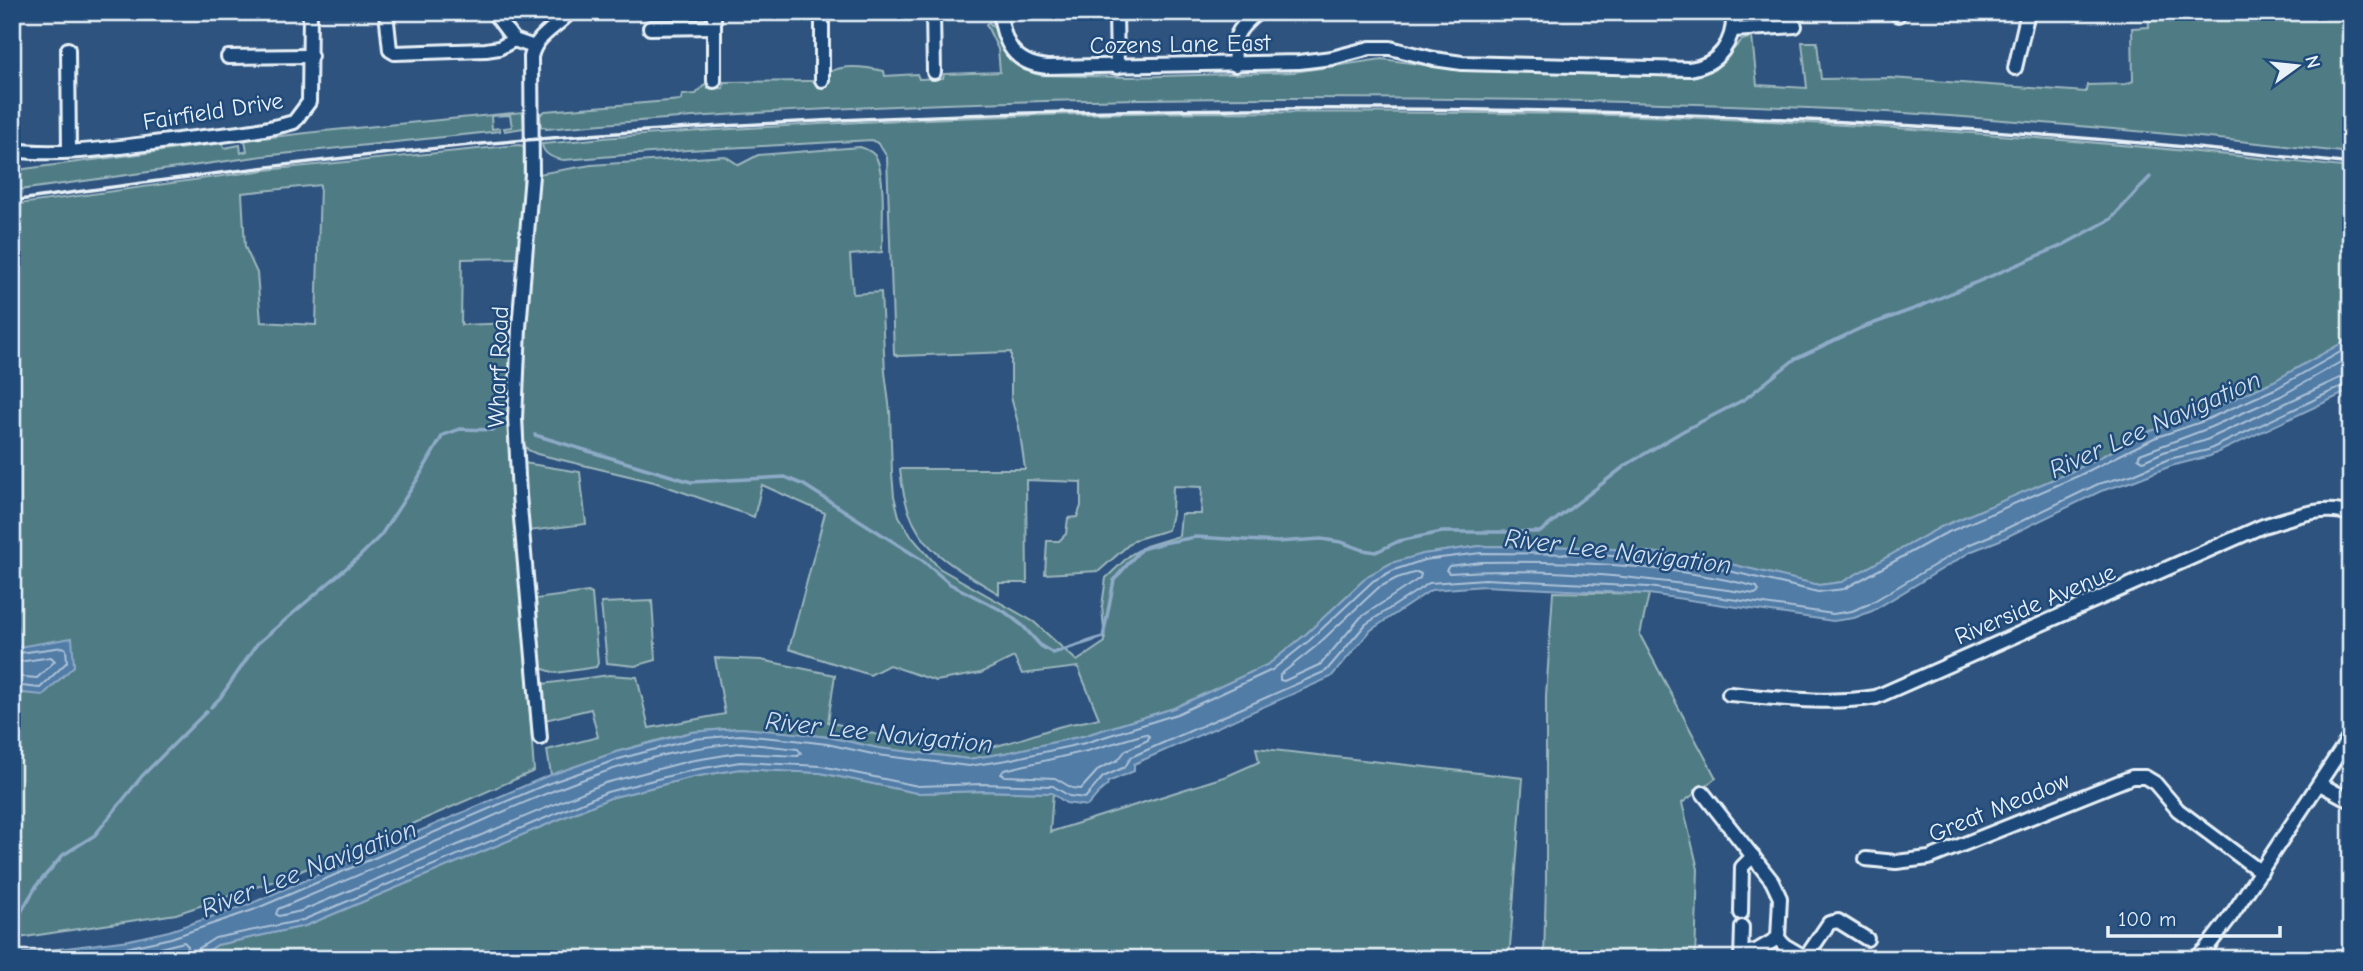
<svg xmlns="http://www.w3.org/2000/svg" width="2363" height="971" viewBox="0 0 2363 971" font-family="'Comic Neue',sans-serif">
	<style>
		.green { fill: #507c84; stroke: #9cb6be; stroke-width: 2; fill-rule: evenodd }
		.water { fill: #517ba6; stroke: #8daac7; stroke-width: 2 }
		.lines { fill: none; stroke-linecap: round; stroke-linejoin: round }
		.shore { stroke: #acc2d7; stroke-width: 2 }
		.stream { stroke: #8daac7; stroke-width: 3.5 }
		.minor-casing { stroke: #e8f1f8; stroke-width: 18 }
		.minor { stroke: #1f4a7a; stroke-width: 12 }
		.rail { stroke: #e8f1f8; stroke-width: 3.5 }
		.labels { text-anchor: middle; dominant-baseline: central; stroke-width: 5; stroke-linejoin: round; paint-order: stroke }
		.street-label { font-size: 24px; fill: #e8f1f8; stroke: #1f4a7a }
		.water-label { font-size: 26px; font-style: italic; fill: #d1dfec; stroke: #1f4a7a }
	</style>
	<rect width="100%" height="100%" fill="#2e537e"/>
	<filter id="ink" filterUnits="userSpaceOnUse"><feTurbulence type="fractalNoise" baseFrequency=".0143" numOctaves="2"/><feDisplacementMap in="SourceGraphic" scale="14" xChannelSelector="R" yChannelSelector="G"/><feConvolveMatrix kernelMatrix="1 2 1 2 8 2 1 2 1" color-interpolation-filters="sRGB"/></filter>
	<g filter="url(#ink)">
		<g class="green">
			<path d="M2159,12H2351V153C2170,133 1989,116 1808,108C1635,101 1462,98 1290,98C1041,98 793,106 546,129L545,127H541L540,115L545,111L681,100L682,95L696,94L708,81V89L723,88L724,82L805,81H816V85L829,84L830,72C844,64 866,67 884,71L885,76L917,74L919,79L943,78L944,74L1000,72L998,49L986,24L989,22L995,29L1001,46L1012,61L1024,70L1040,75L1129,77L1294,72L1382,59L1461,70L1691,77L1714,70L1742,40L1752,37L1757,85L1807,88L1802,42H1817L1821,79L1891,78L2086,92L2087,85L2126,84L2133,81L2132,28L2149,27L2148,14Z"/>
			<polygon points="523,112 524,128 505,131 504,128 512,127 510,115 491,116 492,129 500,128 500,131 263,156 12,191 12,171 24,169 223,143 224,148 240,145 241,153 247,151 245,140 324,131"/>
			<path d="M1223,112C1340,113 1458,112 1575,114C1834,120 2093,139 2351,168V338L2274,381L2198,415L2151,431L2075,470L1941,527L1842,582L1819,585L1726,563L1669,554L1589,547L1480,546L1423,554L1369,575L1305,635L1269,664L1174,708L1083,736L1005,753L969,759L878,748L828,737L741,728L725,729L692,732L667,738L616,752L551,775L547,750L598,737L591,709L545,720L542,684L609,675L637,677L649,728L725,714L715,658L761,660L835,675L828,722C873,732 929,753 975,749C1004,747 1030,735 1058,727C1071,723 1086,722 1099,718L1078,667L1022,674L1014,657L981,673L936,681L889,665L870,675L789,649L825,513L762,485L754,517L654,482L537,454L528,450L524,444L521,361L538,174L591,165L725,156L739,165L758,155L860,147C867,149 874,152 877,159C886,180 882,229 882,252L850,255L853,294L881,292L885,372L890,411L892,473L894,496L899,516L911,536L939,568L1034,622L1077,661L1105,642L1102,606L1106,578L1130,555L1146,546L1179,536L1181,514H1201L1202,487L1173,486L1172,514L1168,530L1134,540L1099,571L1045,574L1047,541H1059L1066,534L1068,518L1077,517L1081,506V482L1026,480L1027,583H999V594C940,558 907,545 900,469H1025L1019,427L1011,397V352L898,356L894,354L887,157L879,144L872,140L688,150L564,160C555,159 543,155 542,144C566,142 590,139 615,137C817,122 1020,113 1223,112Z"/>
			<path d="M519,145L524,146L523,214L518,258L462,259L461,325L514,323L509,402L511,456L534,771L408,826L289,876L176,914L12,939V205L265,170ZM320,185L316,325L261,322L257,273L245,247L242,193Z"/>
			<polygon points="524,463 580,472 586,524 529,531"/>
			<polygon points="588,592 592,594 598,663 596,667 556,673 540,668 535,599"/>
			<polygon points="1553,592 1649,594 1640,635 1716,778 1682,803 1698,869 1695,959 1544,959 1546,881 1546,696"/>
			<polygon points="652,601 656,660 635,666 607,663 601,603"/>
			<polygon points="1256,748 1523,778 1509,959 196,959 217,945 305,926 610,798 693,777 740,769 821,773 917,793 983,791 1053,793 1050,832 1227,776 1259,762"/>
		</g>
		<g class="water">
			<path d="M2351,338V390L2210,456L2171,466L2133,481L2101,491L2000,540L1972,551L1872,611L1854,618L1833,621L1649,594L1485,586L1431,590L1371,630L1331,677L1134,764V771L1108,782L1107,786C1098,791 1094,800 1087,806L1066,803L1052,793L983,791L917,793L821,773L740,769L693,777L610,798L305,926L217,945L196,959H12V955L129,940L169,931L250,904L545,777L616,752L692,732L741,728L795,733L828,737L878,748L969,759L1005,753L1083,736L1174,708L1269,664L1305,635L1369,575L1391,563L1423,554L1480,546L1589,547L1669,554L1726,563L1819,585L1842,582L1941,527L2075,470L2151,431L2198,415L2274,381Z"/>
			<polygon points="72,638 74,666 43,695 12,692 12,648"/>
		</g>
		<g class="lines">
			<g class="shore">
				<polyline points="2351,356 2281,396 2204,430 2140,454 2138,458 2143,461 2166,451 2204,441 2342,377 2351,376"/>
				<path d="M1481,562C1573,561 1667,564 1757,587L1759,591L1755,594C1654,579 1552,566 1449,573L1446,570L1449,566Z"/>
				<polygon points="1417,572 1421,574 1420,578 1361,617 1321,664 1284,681 1280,680 1280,675 1315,647 1378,588 1397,578"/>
				<polyline points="12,654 63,647 66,649 67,662 40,688 12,685"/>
				<polyline points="12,663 51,657 55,661 37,678 12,676"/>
				<polygon points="1145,734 1149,736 1148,740 1126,750 1118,760 1099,769 1081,789 1072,788 1055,778 1005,776 1001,774 1004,770 1087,751"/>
				<path d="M741,743L798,749L801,753L798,756L738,753L689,761L605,783L301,911L279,916L276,914L278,909C333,886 389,862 444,838C538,796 637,750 741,743Z"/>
				<polyline points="38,959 130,947 171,938 253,910 547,784 619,759 693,739 741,735 794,740 827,744 877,755 969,766 1007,760 1085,743 1177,714 1272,670 1310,640 1373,581 1394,570 1424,560 1481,553 1589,554 1668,561 1725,570 1818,592 1844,589 1944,534 2078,476 2154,438 2201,422 2277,388 2351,346"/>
				<polyline points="106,959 132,955 184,942 188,946 185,959"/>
				<polyline points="193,959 196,950 215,938 303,920 607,792 692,770 740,762 821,766 918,786 983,784 1053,786 1069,796 1085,798 1103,777 1125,767 1131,757 1326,671 1366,624 1429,583 1485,579 1649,587 1833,614 1852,611 1869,604 1968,545 1997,533 2098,484 2131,475 2169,459 2208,450 2345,385 2351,385"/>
			</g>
			<g class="stream">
				<polyline points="535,435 691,482 785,477 804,485 922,560 950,584 1005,612 1023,626 1041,646 1053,653 1103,637 1114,580 1141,549 1163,543 1196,537 1277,542 1321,539 1341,542 1363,550 1376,552 1399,541 1442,532 1540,532 1626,465 1683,431 1745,399 1795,359 1861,328 1919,307 2063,245 2111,219 2150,177"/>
				<polyline points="211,707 220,698 257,644 358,558 381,535 417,480 443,435 460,429 494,430"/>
				<polyline points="12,927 37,885 63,855 95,835 142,776 207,711"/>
			</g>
			<defs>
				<g id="minor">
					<polyline points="386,12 390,50 395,53 486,50 499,48 514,40"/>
					<polyline points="493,12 514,40 534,47"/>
					<polyline points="822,12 822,80"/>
					<polyline points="933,12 934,72"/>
					<path d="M1000,12C1003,43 1014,64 1047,67L1299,62L1332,58L1370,48H1390L1434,59L1462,63L1689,69C1719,65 1735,42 1733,12"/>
					<polyline points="1116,12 1117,67"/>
					<polyline points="1898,15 1898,12"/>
					<polyline points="650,28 714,27"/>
					<polyline points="1733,30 1795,26"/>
					<polyline points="68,49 69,151"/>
					<polyline points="228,57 311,56"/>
					<path d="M1235,65C1233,36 1236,30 1258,12"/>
					<polyline points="2015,68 2028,12"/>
					<polyline points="714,81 714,12"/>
					<path d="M12,150C67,157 123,146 178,140C216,135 257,133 294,122L309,102L310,12"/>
					<path d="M1729,694C1777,698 1828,705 1876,697L2263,526C2288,519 2325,503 2351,515"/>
					<path d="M540,738L519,495L515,418L519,328L532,175L531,57C536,35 556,28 570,12"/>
					<polyline points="2320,784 2351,801"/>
					<polyline points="1703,793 1772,881 1780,898 1778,938 1784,945 1808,959"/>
					<polyline points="1866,859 1896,862 1929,858 2132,777 2145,777 2155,783 2178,810 2261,872"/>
					<polyline points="1741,913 1742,867 1753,856"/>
					<polyline points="1742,953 1756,951 1778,938"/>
					<polyline points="1806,957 1829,923 1838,921 1867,939"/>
					<polyline points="1741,959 1742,927"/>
					<polyline points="2195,959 2205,950 2231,916 2351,735"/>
				</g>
			</defs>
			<use href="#minor" class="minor-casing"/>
			<use href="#minor" class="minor"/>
			<path class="rail" d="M12,201C187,176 363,153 539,139C774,120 1009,111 1245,109C1615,106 1983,122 2351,164"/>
		</g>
	</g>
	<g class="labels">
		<g class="street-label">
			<text transform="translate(1180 44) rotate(-1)">Cozens Lane East</text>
			<text transform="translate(213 111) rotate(-9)">Fairfield Drive</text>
			<text transform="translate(498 367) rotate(-88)">Wharf Road</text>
			<text transform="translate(2035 604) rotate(-23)">Riverside Avenue</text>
			<text transform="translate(1999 807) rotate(-22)">Great Meadow</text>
		</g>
		<g class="water-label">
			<text transform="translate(2155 425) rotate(-24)">River Lee Navigation</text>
			<text transform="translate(1618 552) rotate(7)">River Lee Navigation</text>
			<text transform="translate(879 733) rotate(6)">River Lee Navigation</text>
			<text transform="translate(309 869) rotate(-21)">River Lee Navigation</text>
		</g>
	</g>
	<rect width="2363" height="971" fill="none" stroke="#1f4a7a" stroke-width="42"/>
	<rect x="21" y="21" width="2321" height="929" fill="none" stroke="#e8f1f8" stroke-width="2.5" filter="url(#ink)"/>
	<g transform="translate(2297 66) rotate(75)" stroke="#1f4a7a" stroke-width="5" paint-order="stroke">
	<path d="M0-5L12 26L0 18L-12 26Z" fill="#e8f1f8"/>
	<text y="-10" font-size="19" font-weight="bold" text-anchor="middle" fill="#e8f1f8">N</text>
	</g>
	<path d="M2108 926v10h172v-10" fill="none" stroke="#e8f1f8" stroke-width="3.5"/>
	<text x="2118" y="926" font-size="21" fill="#e8f1f8" stroke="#1f4a7a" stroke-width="5" paint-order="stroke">100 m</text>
</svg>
